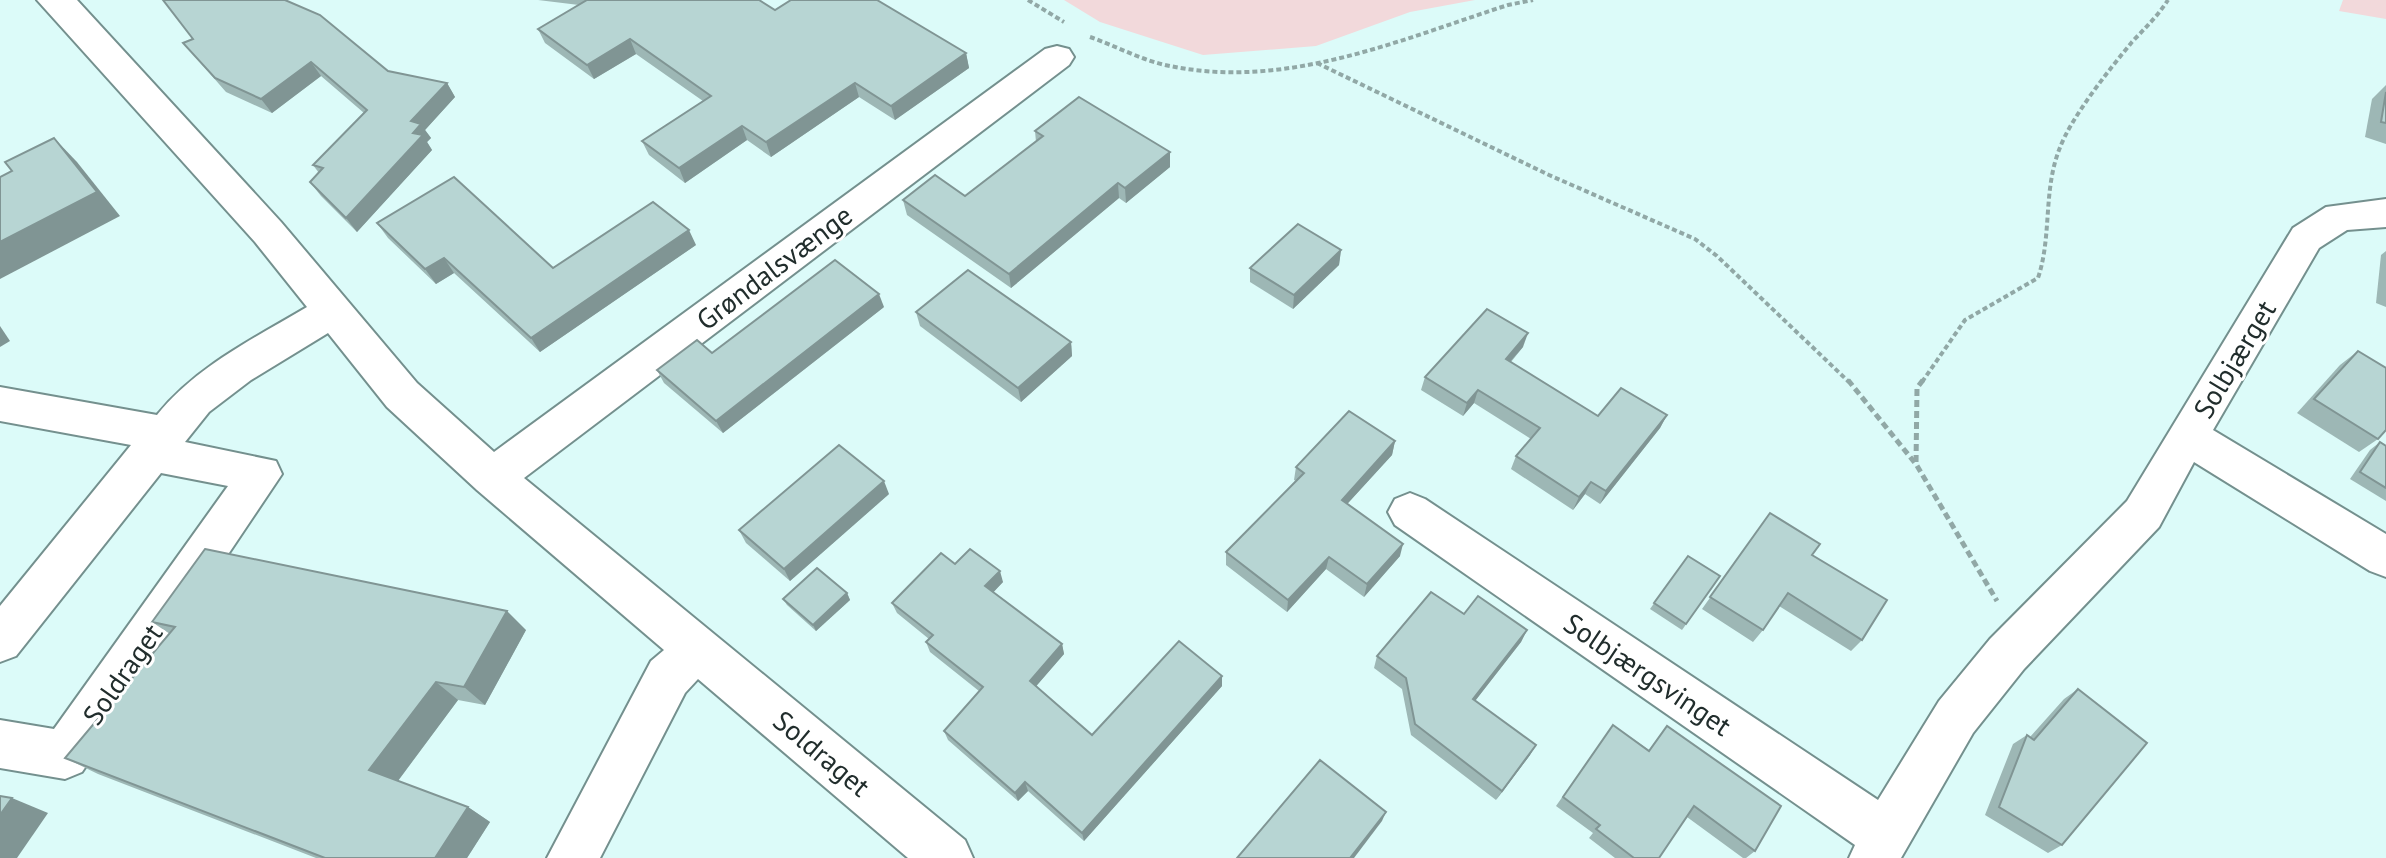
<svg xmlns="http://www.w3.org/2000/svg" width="2386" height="858" viewBox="0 0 2386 858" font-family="'PT Sans',sans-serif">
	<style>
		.green { fill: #f2d9db }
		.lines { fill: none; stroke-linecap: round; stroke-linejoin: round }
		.street-casing { stroke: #74908e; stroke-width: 4 }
		.path-far1 { stroke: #91a8a6; stroke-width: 4; stroke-dasharray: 5 3; stroke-linecap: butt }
		.path { stroke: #91a8a6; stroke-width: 5; stroke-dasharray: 7 4; stroke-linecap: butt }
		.street { fill: #fff; fill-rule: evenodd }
		.wall { fill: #9db7b5 }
		.shaded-wall { fill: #809594 }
		.building { fill: #b7d5d3; stroke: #809594; stroke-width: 2 }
		.labels { text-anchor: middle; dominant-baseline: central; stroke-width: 6; stroke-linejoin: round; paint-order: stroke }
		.street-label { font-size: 28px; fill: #212d2c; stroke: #fff }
	</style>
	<rect width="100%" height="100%" fill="#dcfbf9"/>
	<g class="green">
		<polygon points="1064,0 1475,0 1410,12 1316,46 1203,55 1100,22"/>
		<polygon points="2343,0 2386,0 2386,19 2339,11"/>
	</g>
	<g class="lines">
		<defs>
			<g id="street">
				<path d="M37,0H77L281,222L417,383L494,452L1045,49L1057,46L1069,49L1074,57L1069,65L524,478L965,840L973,858H908L698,679L685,693L600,858H547L651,661L664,650L477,490L387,407L328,333L251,380L209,412L185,442L276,461L282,474L82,772L65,779L0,768V720L54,729L228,486L161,473L16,656L0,662V606L131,445L0,421V387L157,415C197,366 253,339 307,307L255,242Z"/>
				<polygon points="2386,199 2386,227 2347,230 2319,248 2213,430 2386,534 2386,577 2370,571 2194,462 2159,527 2024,669 1973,733 1901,858 1849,858 1855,845 1395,525 1388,512 1395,499 1410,493 1425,499 1878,800 1939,701 1990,639 2127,501 2293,228 2326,207"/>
			</g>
		</defs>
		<use href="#street" class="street-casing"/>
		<g class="path-far1">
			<polyline points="1028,0 1064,22"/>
			<path d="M1090,37C1116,46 1143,61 1170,66C1287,90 1399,40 1508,5L1533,0"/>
			<polyline points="1317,63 1549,175 1695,239 1717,256 1849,382"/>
			<path d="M1922,382L1965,320L2038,278C2052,236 2043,192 2059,150C2071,117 2109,70 2132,42C2145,28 2157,17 2168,0"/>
		</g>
		<g class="path">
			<polyline points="1848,380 1915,463"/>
			<polyline points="1923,380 1917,388 1916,464 1997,601"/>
		</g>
		<use href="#street" class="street"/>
	</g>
	<g class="wall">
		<polygon points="538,0 759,0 775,10 966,53 969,68 895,120 859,97 771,157 747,140 685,183 649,155 642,141 703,101 636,54 594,79 545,43 538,29 579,5"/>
		<polygon points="183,43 388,71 447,83 455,97 425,130 431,138 427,142 432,150 357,232 321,196 310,182 319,173 313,165 364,113 321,76 272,113 226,92"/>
		<polygon points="2386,85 2386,144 2365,137 2372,99"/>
		<polygon points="1035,131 1170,152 1170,167 1126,203 1119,198 1011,288 907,215 903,200 965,196 1036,142"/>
		<polygon points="377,223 553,268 696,245 540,352 454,273 436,284 388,238"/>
		<polygon points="1341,250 1339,265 1293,309 1250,282 1250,268"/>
		<polygon points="2386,251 2386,307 2376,303 2381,255"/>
		<polygon points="884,307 723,433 664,383 657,370 712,353"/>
		<polygon points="916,312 1071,342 1072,356 1021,402 920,326"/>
		<polygon points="1523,347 1511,362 1598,416 1667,415 1660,428 1600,504 1585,494 1573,510 1511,469 1516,456 1531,439 1474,403 1463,416 1421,390 1425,377"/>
		<polygon points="2358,351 2378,439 2359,452 2297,413 2340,365"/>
		<polygon points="1395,441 1392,455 1347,504 1400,556 1364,597 1326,569 1287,612 1226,565 1226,552 1296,481 1294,480 1296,467"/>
		<polygon points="2380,442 2386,446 2386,501 2350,479 2370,450"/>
		<polygon points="889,494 790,581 746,543 739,530"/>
		<polygon points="1770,513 1812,555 1862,640 1851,651 1779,606 1763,630 1753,642 1702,609"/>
		<polygon points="1688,556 1720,576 1682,630 1650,609"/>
		<polygon points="955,564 1003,582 993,592 1062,644 1064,654 1036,686 1092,735 1222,676 1222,686 1084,841 1028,791 1018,801 948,740 944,731 979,691 930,652 926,642 929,639 897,613 892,603"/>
		<polygon points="847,593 850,600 816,631 787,605 783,599"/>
		<polygon points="1464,614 1527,630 1521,642 1475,701 1530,755 1496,800 1411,735 1402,689 1374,668 1377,656"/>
		<polygon points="152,622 526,630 485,705 458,700 398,781 468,807 490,822 467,858 316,858 98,774 65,758 170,634"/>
		<polygon points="2078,689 2062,845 2048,853 1985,815 2013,744 2027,735 2030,737 2064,699"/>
		<polygon points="1613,725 1649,750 1667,726 1755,851 1746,858 1743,858 1687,817 1659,858 1615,858 1589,838 1593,833 1556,806"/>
	</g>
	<g class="shaded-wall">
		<polygon points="630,39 636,54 594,79 587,65"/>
		<polygon points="966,53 969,68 895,120 891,106"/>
		<polygon points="311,62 321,76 272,113 261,99"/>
		<polygon points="447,83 455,97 425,130 431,138 427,142 432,150 357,232 346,218 413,133 411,121"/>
		<polygon points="855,83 859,97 771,157 766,142"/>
		<polygon points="742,126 747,140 685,183 679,168"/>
		<polygon points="54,138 77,162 120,216 0,279 0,242"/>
		<polygon points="1170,152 1170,167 1126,203 1125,188"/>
		<polygon points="1118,183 1119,198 1011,288 1009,274"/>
		<polygon points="689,230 696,245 540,352 531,338"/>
		<polygon points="1341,250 1339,265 1293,309 1294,295"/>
		<polygon points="444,258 454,273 436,284 425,269"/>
		<polygon points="879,294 884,307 723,433 716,421"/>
		<polygon points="0,326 10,341 0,347"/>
		<polygon points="1528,333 1523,347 1501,372 1506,359"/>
		<polygon points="1071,342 1072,356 1021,402 1018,388"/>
		<polygon points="1478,390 1474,403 1463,416 1467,403"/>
		<polygon points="1667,415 1660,428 1600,504 1606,491"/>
		<polygon points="1395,441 1392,455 1339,513 1342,500"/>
		<polygon points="884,481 889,494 790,581 784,569"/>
		<polygon points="1591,482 1585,494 1573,510 1579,497"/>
		<polygon points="1403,544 1400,556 1364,597 1367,584"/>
		<polygon points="1329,557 1326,569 1287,612 1288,600"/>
		<polygon points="1000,571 1003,582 989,597 985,586"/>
		<polygon points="847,593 850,600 816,631 813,625"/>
		<polygon points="507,611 526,630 485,705 464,687"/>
		<polygon points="1527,630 1521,642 1468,710 1473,699"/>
		<polygon points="1062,644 1064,654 1032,691 1030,681"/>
		<polygon points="1222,676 1222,686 1084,841 1082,833"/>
		<polygon points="436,682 458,700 394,786 369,770"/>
		<polygon points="1536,745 1530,755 1496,800 1502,791"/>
		<polygon points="1025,782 1028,791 1018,801 1015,793"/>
		<polygon points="12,798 48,813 17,858 0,858 0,815"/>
		<polygon points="468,807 490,822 467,858 435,858"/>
		<polygon points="1386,812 1382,821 1354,858 1350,858"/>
	</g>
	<g class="building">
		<polygon points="163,0 285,0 320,15 388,71 447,83 411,121 421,124 413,133 423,135 346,218 310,182 323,168 313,165 367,110 311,62 261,99 215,78 183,43 193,39"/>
		<polygon points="587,0 759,0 775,10 791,0 877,0 966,53 891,106 855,83 766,142 742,126 679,168 642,141 711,96 630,39 587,65 538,29"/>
		<polygon points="2386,92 2386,123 2381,122"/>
		<polygon points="1079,97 1170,152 1125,188 1118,183 1009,274 903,200 935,175 965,196 1043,136 1035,131"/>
		<polygon points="54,138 97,192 0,242 0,177 12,171 5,162"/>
		<polygon points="454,177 553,268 653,202 689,230 531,338 444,258 425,269 377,223"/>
		<polygon points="1298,224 1341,250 1294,295 1250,268"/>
		<polygon points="835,260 879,294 716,421 657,370 697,340 712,353"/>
		<polygon points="968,270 1071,342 1018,388 916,312"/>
		<polygon points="1487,309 1528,333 1506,359 1598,416 1621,388 1667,415 1606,491 1591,482 1579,497 1516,456 1540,428 1478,390 1467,403 1425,377"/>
		<polygon points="2358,351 2386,368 2386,430 2378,439 2314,399"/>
		<polygon points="1349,411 1395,441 1342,500 1403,544 1367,584 1329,557 1288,600 1226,552 1304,473 1296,467"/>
		<polygon points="2380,442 2386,446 2386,488 2360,472"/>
		<polygon points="839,445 884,481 784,569 739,530"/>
		<polygon points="1770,513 1820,544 1812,555 1887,600 1862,640 1788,593 1763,630 1710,597"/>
		<polygon points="205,549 507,611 464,687 436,682 369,770 468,807 435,858 325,858 65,758 175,627 152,622"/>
		<polygon points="970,549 1000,571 985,586 1062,644 1030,681 1092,735 1179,641 1222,676 1082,833 1025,782 1015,793 944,731 983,687 926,642 933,635 892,603 941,553 955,564"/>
		<polygon points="1688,556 1720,576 1686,624 1654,603"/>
		<polygon points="817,568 847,593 813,625 783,599"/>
		<polygon points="1431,592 1464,614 1478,596 1527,630 1473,699 1536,745 1502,791 1415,724 1406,678 1377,656"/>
		<polygon points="2078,689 2147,743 2062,845 1999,807 2027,735 2034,740"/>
		<polygon points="1613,725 1649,751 1667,726 1781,806 1755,851 1694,806 1659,858 1634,858 1596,829 1600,825 1563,797"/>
		<polygon points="1320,760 1386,812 1350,858 1237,858"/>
		<polygon points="0,796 12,798 0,815"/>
	</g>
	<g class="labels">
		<g class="street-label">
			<text transform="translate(774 267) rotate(-37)">Grøndalsvænge</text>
			<text transform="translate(2234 359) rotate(-59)">Solbjærget</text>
			<text transform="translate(122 674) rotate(-55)">Soldraget</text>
			<text transform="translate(1648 674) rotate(34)">Solbjærgsvinget</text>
			<text transform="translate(822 753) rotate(40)">Soldraget</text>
		</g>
	</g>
</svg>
